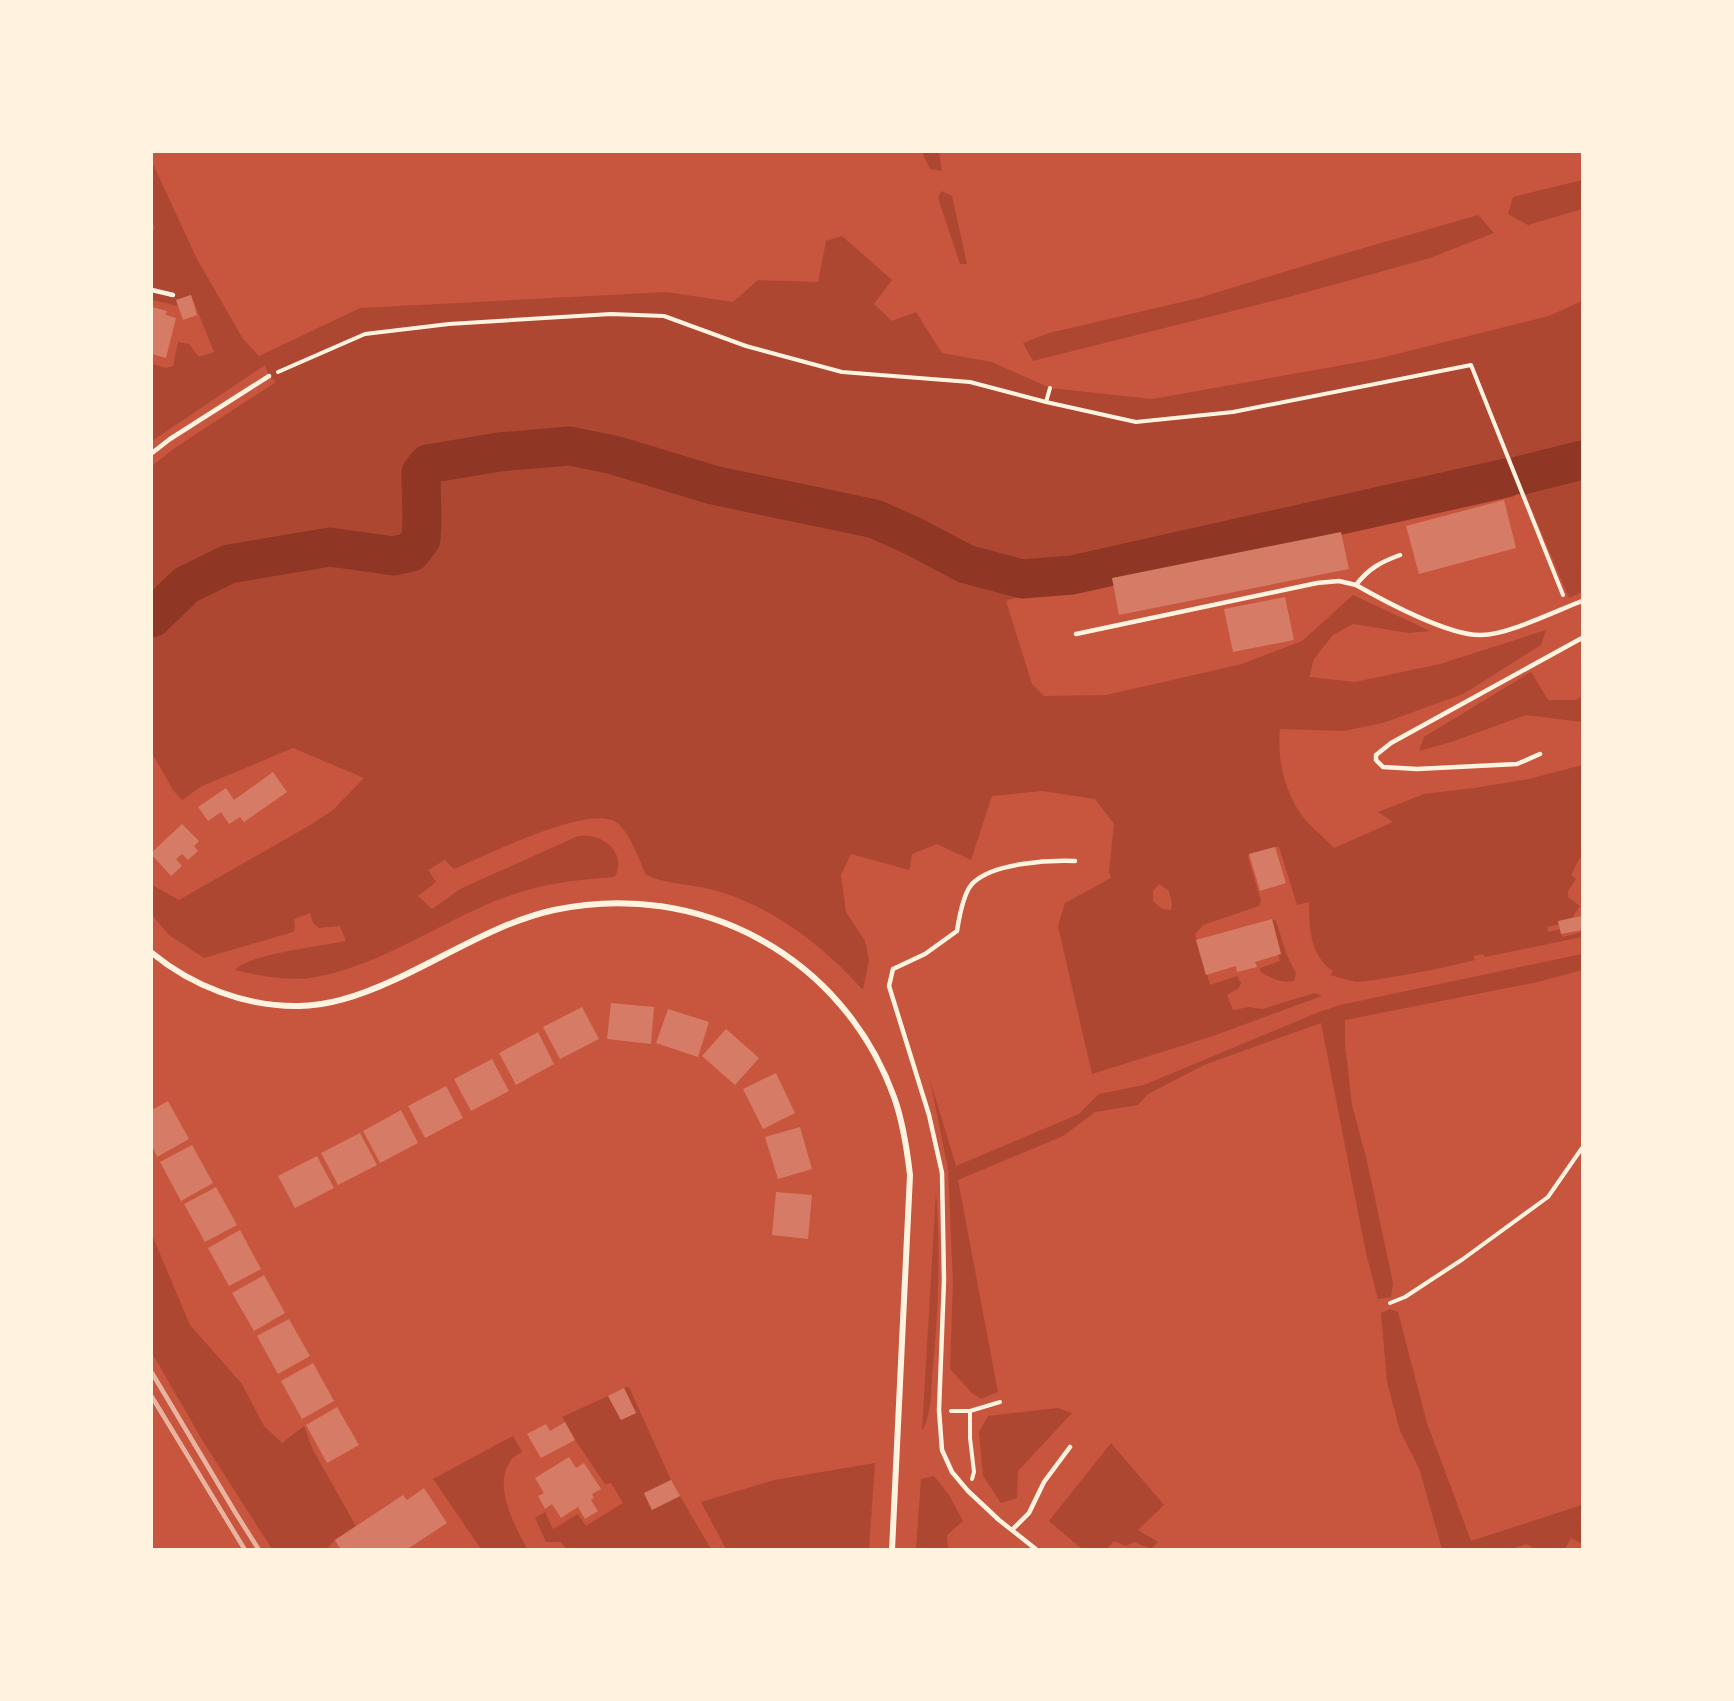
<svg xmlns="http://www.w3.org/2000/svg" width="1734" height="1701" viewBox="0 0 1734 1701" font-family="Rubik,sans-serif">
	<style>
		.green { fill: #ae4732; fill-rule: evenodd }
		.lines { fill: none; stroke-linecap: round; stroke-linejoin: round }
		.river { stroke: #8f3625; stroke-width: 39 }
		.building { fill: #d67c66 }
		.path { stroke: #fff3e0; stroke-width: 4 }
		.service { stroke: #fff3e0; stroke-width: 4.5 }
		.minor { stroke: #fff3e0; stroke-width: 6 }
		.rail { stroke: #e9b49f; stroke-width: 4.5 }
	</style>
	<rect width="100%" height="100%" fill="#c8553d"/>
	<g class="green">
		<polygon points="922,152 939,152 942,171 930,169"/>
		<path d="M152,162L197,259L243,339L259,356L360,308L666,292L733,302L758,280L818,282L826,241L842,236L892,280L874,304L892,321L916,312L942,353L992,362L1050,388L1152,399L1377,359L1549,316L1582,301V592L1569,598L1521,484L1057,585L1006,601L1032,684L1044,696L1106,695L1242,664L1302,641L1353,595L1430,631L1409,633L1353,624L1333,635L1314,659L1309,677L1355,682L1440,664L1546,630L1541,645L1463,694L1383,723L1343,731L1280,729C1277,758 1284,790 1301,814C1310,827 1324,837 1334,848L1393,822L1378,812L1424,794L1474,788L1529,779L1582,765V854L1571,875L1576,879L1568,891V897L1580,906L1572,918L1558,921L1559,924L1547,927L1548,932L1560,929L1562,937L1582,932V937L1485,957L1483,954L1473,956L1475,960L1432,970L1375,980L1356,982L1330,975L1333,971C1310,956 1309,928 1309,902L1297,905L1279,847H1275L1249,854L1248,857L1259,894L1261,900L1259,906L1203,925L1195,934L1210,985L1237,976L1241,983L1239,988L1227,995L1233,1010L1249,1007L1262,1009L1315,993L1322,996L1213,1036L1092,1074L1058,926L1065,903L1111,878L1109,871L1114,824L1095,799L1042,791L992,796L971,860L937,844L912,854L909,870L851,854L841,875L846,912L865,941L869,960L863,990C823,945 769,904 710,889C688,884 666,884 646,875C639,860 630,832 616,822C588,804 485,856 454,869L445,860L428,870L436,882L418,896L432,909L460,889L578,836C601,832 628,852 615,877C585,879 553,882 524,891C452,912 391,963 316,977C291,982 259,976 235,970C248,954 323,946 346,941L340,926L319,928L313,923L310,913L294,919L295,927L293,932L204,958L169,935L152,915V885L179,900L312,824L333,810L364,778L293,748L202,786L182,800L173,790L152,753V466L176,447L276,382L269,376L265,365L152,441V364L166,368L173,366L178,342L189,344L199,357L214,352L191,295L176,300L178,306L152,300V230L155,229L152,219ZM1159,884L1169,891L1172,904L1171,910L1162,909L1153,901V891Z"/>
		<polygon points="1582,180 1582,209 1528,225 1508,214 1513,197"/>
		<polygon points="941,191 952,196 967,264 960,264 938,198"/>
		<polygon points="1478,215 1494,233 1430,258 1289,297 1033,361 1023,343 1049,333 1199,298 1336,256"/>
		<polygon points="1531,672 1548,700 1575,700 1582,697 1582,722 1526,715 1451,742 1419,751 1424,737"/>
		<path d="M1272,919L1276,921L1286,953L1296,974L1294,981C1283,984 1269,978 1260,971V968L1280,961L1278,955L1281,954Z"/>
		<polygon points="1582,954 1582,970 1538,982 1345,1020 1345,1044 1352,1105 1367,1161 1393,1283 1391,1297 1378,1299 1366,1253 1321,1023 1204,1065 1148,1094 1138,1105 1095,1112 1063,1136 958,1180 998,1392 981,1399 972,1393 950,1369 953,1282 948,1169 930,1080 956,1166 1079,1114 1099,1094 1144,1085 1319,1012 1340,1005"/>
		<path d="M936,1192C941,1250 938,1319 932,1377C931,1396 931,1415 922,1431Z"/>
		<polygon points="152,1235 190,1325 242,1384 264,1426 282,1443 304,1426 313,1450 356,1526 335,1540 327,1549 272,1549 204,1443 152,1353"/>
		<polygon points="1390,1309 1398,1312 1427,1423 1471,1541 1582,1505 1582,1544 1571,1538 1565,1549 1536,1549 1526,1544 1512,1549 1442,1549 1419,1468 1400,1431 1387,1382 1381,1313"/>
		<polygon points="629,1387 671,1480 644,1494 652,1510 680,1496 711,1549 566,1549 561,1542 546,1542 535,1518 545,1512 553,1529 578,1514 586,1526 623,1503 611,1483 605,1484 575,1440 562,1417 608,1396 621,1420 636,1413 624,1388"/>
		<polygon points="1058,1408 1072,1413 1018,1471 1017,1498 1001,1503 983,1476 979,1432 988,1416"/>
		<path d="M513,1436L522,1452C519,1454 513,1457 511,1460C492,1487 515,1525 527,1549H481L433,1479Z"/>
		<polygon points="1111,1443 1164,1505 1138,1530 1158,1542 1151,1549 1134,1542 1126,1546 1114,1541 1107,1549 1082,1549 1049,1521"/>
		<polygon points="875,1463 869,1549 726,1549 701,1502 774,1480"/>
		<polygon points="934,1476 949,1495 963,1521 947,1535 948,1549 916,1549 921,1479"/>
	</g>
	<g class="lines">
		<g class="river">
			<polyline points="1522,475 1582,460"/>
			<polyline points="152,618 186,585 229,564 330,547 394,556 411,552 421,539 422,520 421,473 428,464 499,452 570,446 614,455 713,485 875,519 915,537 966,564 1022,579 1072,575 1506,478"/>
		</g>
	</g>
	<g class="building">
		<polygon points="191,295 197,315 183,320 176,300"/>
		<polygon points="152,307 167,311 166,315 176,318 166,358 152,354"/>
		<polygon points="1504,500 1516,548 1419,574 1406,526"/>
		<polygon points="1341,532 1349,569 1119,615 1112,578"/>
		<polygon points="1285,597 1294,640 1233,652 1224,609"/>
		<polygon points="273,772 287,792 244,822 240,817 229,824 221,812 208,821 198,807 226,788 234,800"/>
		<polygon points="182,824 199,841 194,846 198,851 188,860 182,854 176,859 182,866 171,876 152,855 152,852"/>
		<polygon points="1275,847 1286,883 1260,891 1249,854"/>
		<polygon points="1582,916 1582,930 1561,934 1558,921"/>
		<polygon points="1272,919 1281,954 1255,962 1257,967 1237,972 1236,966 1206,975 1196,940"/>
		<polygon points="611,1003 654,1007 651,1044 607,1039"/>
		<polygon points="582,1007 599,1039 560,1059 543,1027"/>
		<polygon points="668,1009 709,1022 698,1057 656,1043"/>
		<polygon points="726,1029 759,1058 735,1085 702,1056"/>
		<polygon points="538,1032 554,1064 516,1085 499,1053"/>
		<polygon points="492,1059 509,1091 471,1111 454,1079"/>
		<polygon points="776,1073 795,1113 763,1129 743,1089"/>
		<polygon points="446,1086 463,1118 425,1138 408,1106"/>
		<polygon points="168,1101 189,1139 157,1157 152,1146 152,1110"/>
		<polygon points="401,1110 418,1143 380,1163 363,1131"/>
		<polygon points="800,1127 812,1169 778,1179 765,1137"/>
		<polygon points="360,1133 377,1165 338,1185 321,1153"/>
		<polygon points="192,1145 213,1183 181,1201 160,1162"/>
		<polygon points="317,1156 334,1188 295,1208 278,1176"/>
		<polygon points="216,1187 237,1225 205,1242 184,1204"/>
		<polygon points="776,1192 812,1195 808,1239 772,1235"/>
		<polygon points="240,1230 261,1269 229,1286 208,1248"/>
		<polygon points="264,1275 285,1313 254,1331 232,1293"/>
		<polygon points="289,1319 310,1356 278,1374 257,1336"/>
		<polygon points="313,1363 334,1401 302,1419 281,1381"/>
		<polygon points="624,1388 636,1413 621,1420 608,1396"/>
		<polygon points="337,1407 359,1445 327,1463 306,1425"/>
		<polygon points="565,1422 575,1440 541,1458 527,1434 546,1424 550,1431"/>
		<polygon points="569,1457 576,1468 584,1463 601,1489 592,1494 594,1498 591,1500 598,1511 585,1519 578,1507 561,1518 552,1504 545,1509 538,1496 544,1493 535,1478"/>
		<polygon points="671,1480 680,1496 652,1510 644,1493"/>
		<polygon points="424,1488 447,1523 406,1550 341,1550 335,1540 403,1495 407,1500"/>
	</g>
	<g class="lines">
		<g class="path">
			<polyline points="278,372 365,334 449,324 611,314 664,316 746,346 842,372 970,382 1046,402 1136,422 1233,412 1471,365 1563,595"/>
			<polyline points="1046,402 1050,388"/>
			<polyline points="1390,1303 1405,1297 1463,1259 1548,1197 1582,1148"/>
			<polyline points="951,1411 970,1411 1000,1402"/>
			<polyline points="970,1411 970,1438 974,1472 972,1479"/>
		</g>
		<g class="service">
			<polyline points="152,290 173,295"/>
			<polyline points="152,453 170,439 269,376"/>
			<path d="M1356,585C1384,601 1449,636 1481,635C1507,635 1556,611 1582,601"/>
			<path d="M1076,634L1317,583L1339,581L1356,585C1369,568 1381,562 1400,555"/>
			<polyline points="1540,754 1517,764 1417,769 1383,767 1376,760 1376,755 1391,743 1582,638"/>
			<polyline points="1012,1530 1029,1513 1044,1482 1070,1447"/>
			<path d="M1037,1550L999,1520L968,1491L952,1472L942,1450L939,1410L944,1280L942,1173L929,1115L889,986L893,969L925,954L957,931C959,918 964,890 974,882C995,863 1048,860 1075,861"/>
		</g>
		<path class="minor" d="M152,953C192,986 246,1007 299,1006C331,1006 366,993 394,980C447,956 496,923 554,910C699,879 843,956 894,1097C903,1122 907,1149 910,1175L892,1550"/>
		<g class="rail">
			<polyline points="152,1373 235,1512 259,1550"/>
			<polyline points="152,1397 245,1550"/>
		</g>
	</g>
	<rect width="1734" height="1701" fill="none" stroke="#fff3e0" stroke-width="306"/>
</svg>
